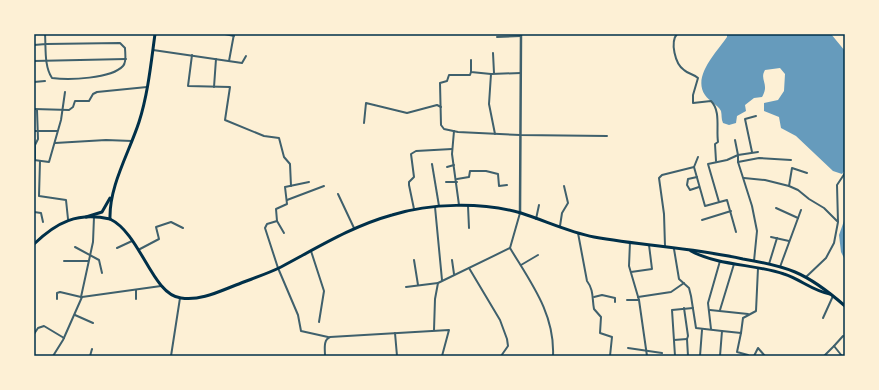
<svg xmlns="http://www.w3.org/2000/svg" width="879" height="390" viewBox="0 0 879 390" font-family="'Titillium Web',sans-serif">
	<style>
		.water { fill: #669bbc }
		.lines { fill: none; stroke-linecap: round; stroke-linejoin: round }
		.minor { stroke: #3f606c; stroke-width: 2 }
		.tertiary { stroke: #3f606c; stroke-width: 2.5 }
		.secondary { stroke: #003049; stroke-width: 3 }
		.primary { stroke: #003049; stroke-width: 3 }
		.neatline { fill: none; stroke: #003049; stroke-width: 1.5 }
	</style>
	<rect width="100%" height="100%" fill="#fdf0d5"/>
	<g class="water">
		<path d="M727,34H831L845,51V170L842,174L833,171L796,136L781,128L779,117L764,111V103L778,100L784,91L785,74L780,68L765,70C759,80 770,84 762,97L754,98L745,105L746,111L737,116L736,123L729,125L723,123C721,119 722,115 721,111C718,105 709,101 705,95C692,76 717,52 727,37Z"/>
		<polygon points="845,191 845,260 841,252 839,235 845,218"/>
	</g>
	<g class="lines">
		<g class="minor">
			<polyline points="225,34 234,36"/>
			<path d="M677,34C670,42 675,64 684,70C688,74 694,74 698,78L693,95V103L711,101C721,111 716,129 718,142L715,144L716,161"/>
			<polyline points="497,37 521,36"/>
			<path d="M34,45L46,44L120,43L125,48C125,53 127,62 123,66C111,79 69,80 52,78C44,66 46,48 45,34"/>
			<polyline points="153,50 242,63 246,56"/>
			<polyline points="493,53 494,73"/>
			<polyline points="192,55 188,86 230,87 225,120 264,136 279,138 284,157 290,164 291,186"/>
			<polyline points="471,60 471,72 491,74"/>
			<polyline points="34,61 126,59"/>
			<polyline points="229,61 234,34"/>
			<polyline points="471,72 470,75 449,75 447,81 440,83 441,125 444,129 458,132 520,135 607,136"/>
			<polyline points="34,82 45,81"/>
			<polyline points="214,87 216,59"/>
			<polyline points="34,109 69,110 73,107 75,101 89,101 93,94 97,92 147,87"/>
			<polyline points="364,123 366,103 407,113 437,105 441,107"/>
			<polyline points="34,131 57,131"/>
			<polyline points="454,131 452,154 459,205"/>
			<polyline points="495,134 489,104 491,74 521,73"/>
			<polyline points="55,143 106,140 132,141"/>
			<polyline points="752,152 745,119 756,116"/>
			<polyline points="698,157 694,167 705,206 727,200 736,232"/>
			<polyline points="34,160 49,162 61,120 65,92"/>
			<polyline points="35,160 35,145 38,139 37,110"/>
			<polyline points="40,161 39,196 66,200 68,219"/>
			<polyline points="738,162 759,158 791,160"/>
			<polyline points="432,164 439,206"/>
			<polyline points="447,167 454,165"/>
			<polyline points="697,177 688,179 687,185 690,190 699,187"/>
			<polyline points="744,178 765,180 789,186 792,168 807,173"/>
			<polyline points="457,179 469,177 470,171 486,171 498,174 499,186 507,185"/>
			<polyline points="446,182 457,182"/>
			<polyline points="789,186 798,190 809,199 824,208 837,221"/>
			<polyline points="338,194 354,228"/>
			<polyline points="287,200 324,186"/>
			<polyline points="719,202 708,164 727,160 738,155 735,140"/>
			<polyline points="468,206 469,228"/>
			<polyline points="435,207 442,280"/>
			<polyline points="776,208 798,218"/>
			<polyline points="414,209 409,185 409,182 414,177 411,154 416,151 452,149"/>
			<polyline points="34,212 41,213 43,222"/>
			<path d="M520,213L510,248C531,283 555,314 553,356"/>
			<polyline points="536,219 539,205"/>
			<polyline points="702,220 731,211"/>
			<polyline points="277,221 267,224 265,228 278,268 298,315 301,331 328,337"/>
			<polyline points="560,226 562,213 568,203 564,186"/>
			<polyline points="284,233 277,221 276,209 287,204 285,187 309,182"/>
			<path d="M578,233L587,281C594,290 592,299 594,309L601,317L600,333L612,337L610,356"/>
			<polyline points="771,237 789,241"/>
			<polyline points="630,242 629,266 639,300 647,356"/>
			<polyline points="665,246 664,214 659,178 662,175 694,167"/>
			<polyline points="75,247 99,260 102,273"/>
			<polyline points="117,248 132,241"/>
			<polyline points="140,249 159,239 156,227 171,222 183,228"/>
			<polyline points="674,249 679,279 689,288 691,296 696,328 722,331"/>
			<polyline points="311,251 324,291 319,322"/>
			<polyline points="414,260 418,285"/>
			<polyline points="452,260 454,274"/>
			<polyline points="64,261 88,261"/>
			<polyline points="754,261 757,231 752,206 738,162 738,155 758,152"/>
			<polyline points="769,264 777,238"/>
			<polyline points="521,265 538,255"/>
			<polyline points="780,267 801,210"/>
			<polyline points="469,268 500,320 507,339 508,346 501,356"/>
			<polyline points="631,272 652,269 649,245"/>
			<polyline points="806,277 826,258 834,243 838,222 837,185 845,173"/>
			<polyline points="406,287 438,283"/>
			<polyline points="81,297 93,242 94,217"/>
			<polyline points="82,297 161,286"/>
			<polyline points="594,297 602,295 615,298 615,302"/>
			<polyline points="638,297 671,292 684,283"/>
			<polyline points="57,299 57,293 60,292 81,297"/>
			<polyline points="136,299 136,290"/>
			<polyline points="627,300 639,300"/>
			<polyline points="684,308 688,336 687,339 688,356"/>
			<polyline points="710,310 748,314"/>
			<polyline points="720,310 734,264"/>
			<polyline points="75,315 93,323"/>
			<polyline points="823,318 833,296"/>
			<polyline points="711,329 708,303 720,261"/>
			<polyline points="434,330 435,299 438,283 510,248"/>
			<polyline points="395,333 397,356"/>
			<polyline points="741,333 737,352 748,355"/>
			<polyline points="34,334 38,328 44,326 64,338"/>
			<polyline points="674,340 687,339"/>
			<polyline points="834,346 843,336"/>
			<polyline points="628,348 662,353"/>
			<polyline points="53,356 63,340 82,297"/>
			<polyline points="90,356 92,349"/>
			<polyline points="171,356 180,298"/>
			<path d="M325,356C325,349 323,340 330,337L449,330L442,356"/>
			<polyline points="675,356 672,310 693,308"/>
			<polyline points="700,356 702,330"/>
			<polyline points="720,356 722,331 741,333 743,318 756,311 758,268"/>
			<polyline points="754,356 758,348 765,356"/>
			<polyline points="824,356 834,346 842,356"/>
		</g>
		<polyline class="tertiary" points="520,213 521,34"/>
		<path class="secondary" d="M34,244C57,222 77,212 110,219"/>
		<g class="primary">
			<path d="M155,34C151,63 148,94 139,122C129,153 109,186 110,219C141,234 152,295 181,298C200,301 218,292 236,285C251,279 267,274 281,267C317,248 352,226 392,215C430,203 482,202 521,213C546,221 569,232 594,237C644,246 694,248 743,259C761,262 778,265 795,272C814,280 829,292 845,306"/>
			<polyline points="86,217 102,212 110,198"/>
			<path d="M691,251C719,266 755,264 784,274C800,279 813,291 830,294"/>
		</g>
	</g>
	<rect width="879" height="390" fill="none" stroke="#fdf0d5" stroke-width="70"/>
	<rect x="35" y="35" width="809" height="320" class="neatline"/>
</svg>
